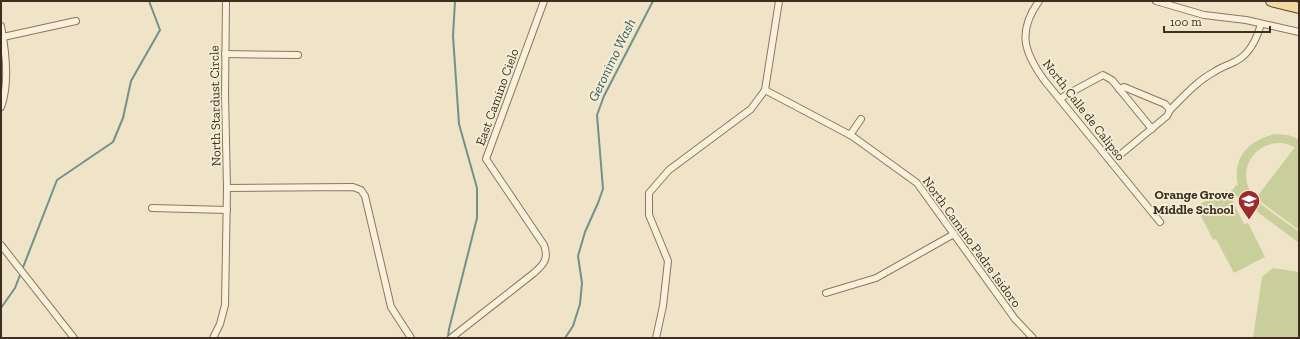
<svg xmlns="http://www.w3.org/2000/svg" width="1300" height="339" font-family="'Zilla Slab',serif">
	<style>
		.green { fill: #c9cf9b }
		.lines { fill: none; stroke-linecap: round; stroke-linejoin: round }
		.stream { stroke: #6f938a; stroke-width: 2 }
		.minor-casing { stroke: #8d765c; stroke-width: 8 }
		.primary-casing { stroke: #5b4430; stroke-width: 12 }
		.minor { stroke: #faf1dc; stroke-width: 6 }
		.primary { stroke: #f3d9a0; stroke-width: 10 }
		.labels { text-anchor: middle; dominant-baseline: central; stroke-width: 3.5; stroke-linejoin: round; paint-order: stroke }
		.street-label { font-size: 13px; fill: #3d2e20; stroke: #f7eed8 }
		.poi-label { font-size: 13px; font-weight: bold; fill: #3d2e20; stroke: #f7eed8; text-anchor: end }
		.water-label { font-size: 14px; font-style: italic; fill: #2f5d5a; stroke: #f7eed8 }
	</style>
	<rect width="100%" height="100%" fill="#f0e4c8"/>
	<!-- green -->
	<g class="green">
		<path d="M 1275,134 L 1288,135 L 1299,139 L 1299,150 C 1271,129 1234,159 1250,191 C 1256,204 1287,222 1299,232 L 1299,243 L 1231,192 L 1236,185 L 1238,186 C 1232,157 1249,140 1275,134 Z"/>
		<polygon points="1295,147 1299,150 1299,230 1256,198"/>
		<polygon points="1227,190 1244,224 1248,223 1265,257 1234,273 1216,239 1213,240 1196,206"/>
		<polygon points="1273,268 1299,272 1299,338 1253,338 1262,277"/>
	</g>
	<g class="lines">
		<!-- stream -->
		<g class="stream">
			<polyline points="1,308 15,288 57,180 113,142 123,118 131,81 160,30 149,1"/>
			<polyline points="448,337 449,329 477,218 477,188 459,124 453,36 455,1"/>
			<polyline points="565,338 573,326 580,304 582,283 578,256 585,232 598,203 603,189 597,115 604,96 653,1"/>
		</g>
		<!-- minor casing -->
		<g class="minor-casing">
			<g id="minor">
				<path d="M 1039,1 C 1017,32 1024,52 1044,80 L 1160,222"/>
				<polyline points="1156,1 1204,15 1246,20 1299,32"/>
				<path d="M 1,26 C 6,52 10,83 1,107"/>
				<polyline points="3,37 76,21"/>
				<polyline points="225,54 298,55"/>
				<polyline points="1119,89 1124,87 1165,104 1170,110"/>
				<polyline points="765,90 852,136 917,183 1015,319 1033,338"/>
				<polyline points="1060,99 1066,95 1103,75 1112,80 1152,129"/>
				<polyline points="850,135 861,119"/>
				<path d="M 1121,154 L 1167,116 L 1170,110 C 1183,97 1197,81 1214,72 C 1221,67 1229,65 1236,61 C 1250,54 1257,38 1261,24"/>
				<polyline points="227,188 353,187 361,190 365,196 391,307 411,338"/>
				<polyline points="152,208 227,210"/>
				<polyline points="1,245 74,338"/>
				<polyline points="826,293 876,278 954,234"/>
				<polyline points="213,338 220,324 225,305 227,188 225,94 226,1"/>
				<path d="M 451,338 L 534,273 C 544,264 549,259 544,245 L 486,159 L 544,1"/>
				<polyline points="656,338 663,306 668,261 649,215 649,193 669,170 751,109 765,90 779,1"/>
			</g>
		</g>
		<!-- primary casing -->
		<g class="primary-casing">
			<polyline id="primary" points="1271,1 1299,8"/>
		</g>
		<!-- minor -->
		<use href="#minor" class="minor"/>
		<!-- primary -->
		<use href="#primary" class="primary"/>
	</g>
	<!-- icons -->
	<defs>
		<g id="school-pin" transform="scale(1.15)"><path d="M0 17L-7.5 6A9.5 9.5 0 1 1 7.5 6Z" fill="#9e2a2b" stroke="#f7eed8"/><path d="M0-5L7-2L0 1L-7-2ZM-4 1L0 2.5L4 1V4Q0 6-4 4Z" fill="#fff"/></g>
	</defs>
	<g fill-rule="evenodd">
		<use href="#school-pin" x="1249" y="201"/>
	</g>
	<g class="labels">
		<!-- street labels -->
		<g class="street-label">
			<text transform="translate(497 97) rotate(-70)">East Camino Cielo</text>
			<text transform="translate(215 106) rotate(-91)">North Stardust Circle</text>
			<text transform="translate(1084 110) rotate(52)">North Calle de Calipso</text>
			<text transform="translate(972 242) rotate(54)">North Camino Padre Isidoro</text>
		</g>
		<!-- poi labels -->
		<g class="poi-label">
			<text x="1234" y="194">Orange Grove<tspan x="1234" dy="15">Middle School</tspan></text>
		</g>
		<!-- water labels -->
		<g class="water-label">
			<text transform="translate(612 60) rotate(-64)">Geronimo Wash</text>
		</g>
	</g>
	<!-- border -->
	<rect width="1300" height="339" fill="none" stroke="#3d2e20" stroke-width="4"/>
	<!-- scale -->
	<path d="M1164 26v6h106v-6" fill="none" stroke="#3d2e20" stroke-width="2"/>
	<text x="1170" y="26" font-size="12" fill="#3d2e20" stroke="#f7eed8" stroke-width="3" paint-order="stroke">100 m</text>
</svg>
